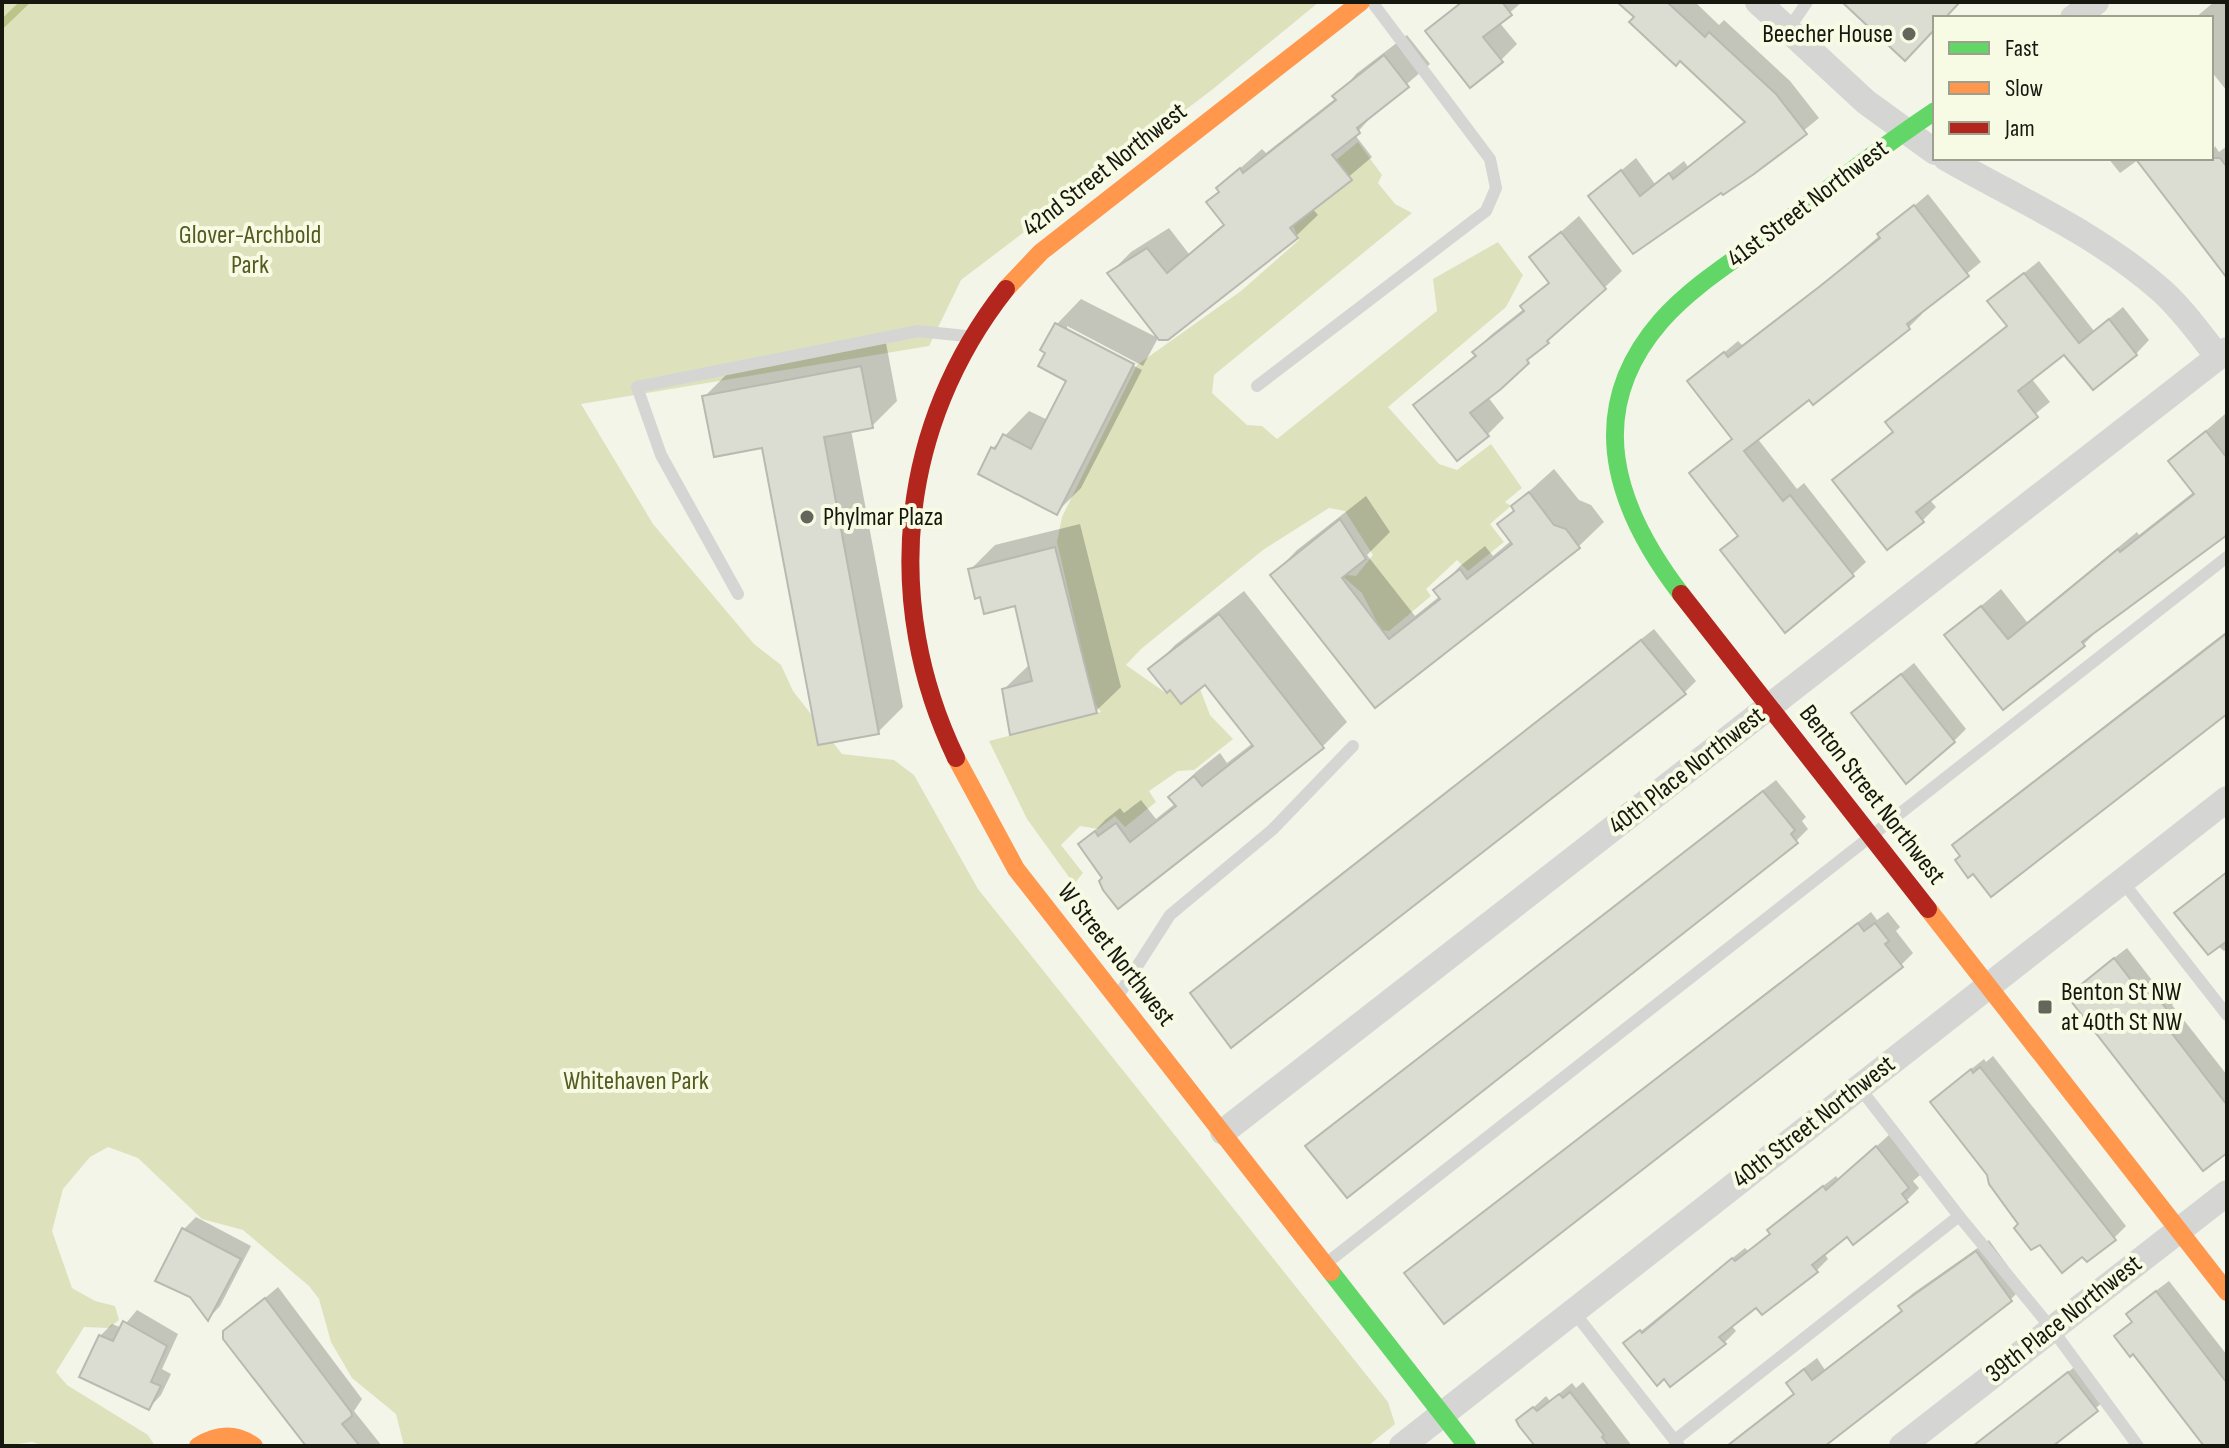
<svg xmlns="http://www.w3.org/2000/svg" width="2229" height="1448" font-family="'Sofia Sans Condensed',sans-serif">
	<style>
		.green { fill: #dde2bc }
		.shadow { fill: #0003 }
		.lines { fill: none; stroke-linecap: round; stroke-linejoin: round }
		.stream { stroke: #bcc489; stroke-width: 8 }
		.building { fill: #dbddd3; stroke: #b8b9b0; stroke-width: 2 }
		.lane { stroke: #d5d6d3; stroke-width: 12 }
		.street { stroke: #d5d6d3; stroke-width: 26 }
		.fast { stroke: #63d668; stroke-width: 18 }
		.slow { stroke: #ff974d; stroke-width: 18 }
		.jam { stroke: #b3261e; stroke-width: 18 }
		.poi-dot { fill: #64655b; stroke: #f7fbe3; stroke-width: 3 }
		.labels { text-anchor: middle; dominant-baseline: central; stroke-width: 8; stroke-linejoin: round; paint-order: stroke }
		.poi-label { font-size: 26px; fill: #16170f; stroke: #f7fbe3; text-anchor: start }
		.street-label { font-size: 26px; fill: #16170f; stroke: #f7fbe3 }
		.park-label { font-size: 26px; fill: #545b22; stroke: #f7fbe3 }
	</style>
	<rect width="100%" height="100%" fill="#f4f5e9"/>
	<!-- green -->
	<g class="green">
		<polygon points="2,2 1319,2 1213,89 961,280 929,346 581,404 653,524 754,644 781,665 793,691 842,754 894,760 914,775 978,889 1388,1402 1395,1424 1368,1446 404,1446 396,1414 352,1378 331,1342 319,1299 309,1286 243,1230 202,1219 138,1158 108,1147 90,1157 63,1189 52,1231 72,1288 95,1301 115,1306 119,1320 109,1328 84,1327 56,1372 67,1385 148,1435 155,1446 45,1446 32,1442 2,1446"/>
		<polygon points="1358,142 1382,175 1378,183 1395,204 1412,213 1214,375 1212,393 1247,425 1262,426 1277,439 1437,311 1433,279 1498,242 1523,275 1506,307 1388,407 1439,464 1457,470 1491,444 1522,488 1505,502 1511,506 1490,524 1504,542 1468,571 1457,560 1426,589 1431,596 1389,631 1381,630 1362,593 1340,574 1356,576 1373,555 1345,511 1329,508 1263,550 1141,649 1126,665 1166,693 1170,690 1181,704 1200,689 1210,715 1233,739 1194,770 1178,771 1149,791 1156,802 1125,827 1115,816 1098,829 1080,826 1061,845 1083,873 1074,884 1027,819 989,741 1101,712 1094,703 1057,542 1062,517 1137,365 1241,291 1299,240 1293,226 1351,180 1336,160"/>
	</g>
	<!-- shadow -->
	<g class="shadow">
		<polygon points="1461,2 1522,2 1499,22 1517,44 1501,60 1428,31"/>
		<polygon points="1620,2 1695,2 1719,25 1724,20 1790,81 1819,118 1753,172 1721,190 1634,251 1591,196 1636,158 1655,184 1684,161 1688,167 1747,121"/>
		<polygon points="2214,2 2227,2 2227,91 2211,71 2211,18 2195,18"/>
		<polygon points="1407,35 1430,64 1379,108 1355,135 1372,157 1312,208 1318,215 1296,236 1167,338 1110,273 1131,252 1169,228 1189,254 1225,223 1209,202 1220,190 1218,188 1262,149 1266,153 1336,98 1356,74"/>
		<polygon points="2215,146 2219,152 2227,146 2227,258 2138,160 2120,173 2108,158 2211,158"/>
		<polygon points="1928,194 1981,262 1920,312 1922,314 1909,327 1813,402 1809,397 1757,438 1797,489 1804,483 1866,562 1852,575 1723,550 1739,534 1692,473 1734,437 1690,381 1738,341 1742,345 1835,274"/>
		<polygon points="1579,216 1622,271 1488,397 1504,418 1487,435 1416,405 1476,354 1474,352 1491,335 1525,308 1523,306 1550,281 1531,258"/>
		<polygon points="2039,261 2094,331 2123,307 2149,340 2136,354 2065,352 2031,378 2050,402 1929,499 1936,507 1922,521 1835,480 1894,430 1902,409 2009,325 1990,301"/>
		<polygon points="1081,299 1158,338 1143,366 1067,326 1067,331 1142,370 1081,488 1057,512 993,448 1029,411 1048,420 1069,380 1043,349 1057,324"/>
		<polygon points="886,343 897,401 872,426 851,430 903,707 878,732 764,446 704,397 729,372"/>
		<polygon points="2225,414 2227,532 2102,626 2083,645 1947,635 2001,589 2027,622 2137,532 2139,535 2195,491 2171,461"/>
		<polygon points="1554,469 1579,500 1591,505 1604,522 1579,546 1375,706 1273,575 1297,550 1366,496 1390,532 1367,555 1415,616 1440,596 1436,591 1460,566 1485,546 1493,556 1512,540 1500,525 1515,509 1513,506"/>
		<polygon points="1080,524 1121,687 1096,711 1004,689 1029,665 1017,604 970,570 995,545"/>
		<polygon points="1244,591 1347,722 1322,747 1104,878 1081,845 1105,820 1120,808 1124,813 1141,800 1156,819 1176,803 1171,797 1196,772 1220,753 1227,763 1253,743 1205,682 1151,670 1175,645"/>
		<polygon points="1654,629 1696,681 1684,693 1192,993"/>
		<polygon points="2227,631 2227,711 1962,856 1954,845 1966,833"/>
		<polygon points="1914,663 1966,729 1954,741 1853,713"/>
		<polygon points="1776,780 1806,817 1802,821 1808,829 1796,841 1308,1146"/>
		<polygon points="2227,871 2227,949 2224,951 2177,913"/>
		<polygon points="1871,912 1877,920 1888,912 1900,927 1896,931 1913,953 1901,965 1406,1273"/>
		<polygon points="2127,948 2158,988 2166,982 2179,998 2172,1005 2227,1075 2227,1150 2081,984"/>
		<polygon points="1993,1056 2126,1226 2114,1238 2083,1254 2040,1242 2020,1224 1945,1090 1984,1059 1986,1062"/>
		<polygon points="1889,1135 1920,1175 1913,1181 1919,1188 1907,1200 1853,1242 1847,1235 1824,1253 1828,1259 1816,1271 1757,1305 1731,1325 1736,1331 1724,1343 1626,1343 1745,1248 1748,1251 1767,1236 1782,1218 1836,1176 1839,1180"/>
		<polygon points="196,1217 251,1246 220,1306 209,1318 184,1229"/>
		<polygon points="1989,1240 2023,1287 2011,1299 1822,1446 1726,1446 1795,1392 1788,1383 1800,1371 1817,1358 1825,1370 1903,1309 1900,1306 1912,1294"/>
		<polygon points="2169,1281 2227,1355 2227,1446 2206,1446 2117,1336 2133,1320 2141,1302"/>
		<polygon points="278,1287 362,1399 354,1411 382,1446 308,1446 225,1332"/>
		<polygon points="137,1310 178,1334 162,1369 171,1374 161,1395 149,1408 100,1336 112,1324 122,1328"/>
		<polygon points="2081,1362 2109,1397 2050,1446 1972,1446"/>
		<polygon points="1583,1382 1632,1446 1538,1446 1519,1421 1546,1396 1550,1401 1572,1383 1576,1388"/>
	</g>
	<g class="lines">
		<!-- stream -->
		<polyline class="stream" points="2,24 25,2"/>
	</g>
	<!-- building -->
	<g class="building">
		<polygon points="1462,2 1502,2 1512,15 1483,37 1503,62 1470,88 1425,31"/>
		<polygon points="1617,2 1667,2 1705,37 1709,32 1776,94 1807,134 1754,174 1723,195 1721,193 1633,254 1588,196 1621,170 1640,196 1669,173 1673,179 1745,122 1680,61 1676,66 1629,22 1634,17"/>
		<polygon points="1842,2 1960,2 1945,18 1935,18 1935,29 1905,61"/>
		<polygon points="1384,55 1409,87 1357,128 1360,133 1332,155 1352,180 1290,228 1298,238 1168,340 1159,340 1107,273 1147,248 1167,273 1224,225 1206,202 1219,192 1216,188 1240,168 1243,173 1336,100 1332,96"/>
		<polygon points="2135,158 2220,158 2227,167 2227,278"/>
		<polygon points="1914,205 1969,276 1907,324 1910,329 1813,405 1809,400 1744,451 1783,501 1790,495 1854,576 1785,633 1720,550 1738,536 1689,473 1732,439 1687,381 1724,352 1728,357 1819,287 1880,238 1877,234"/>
		<polygon points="1561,232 1606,289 1547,341 1549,343 1527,360 1529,363 1501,389 1470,413 1489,436 1457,461 1413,405 1476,356 1472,352 1524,311 1520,306 1549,283 1529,257"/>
		<polygon points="2024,273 2079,343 2109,319 2137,355 2093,390 2064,355 2018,391 2038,417 1916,512 1924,522 1887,550 1832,480 1893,432 1885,422 2007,326 1987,301"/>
		<polygon points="1055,323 1134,364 1057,515 978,474 991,447 995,449 1003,434 1031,449 1066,381 1038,366 1045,353 1040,350"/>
		<polygon points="861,366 873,428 824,437 879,734 818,745 762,448 714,457 702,396"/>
		<polygon points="2206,431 2227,458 2227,535 2082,642 2085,646 2003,710 1944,635 1981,606 2008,639 2118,549 2120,552 2194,494 2168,461"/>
		<polygon points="1529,492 1554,525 1566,529 1580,548 1375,708 1270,575 1340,519 1366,559 1342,578 1389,639 1440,599 1433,590 1460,569 1467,579 1512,544 1497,524 1514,511 1511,506"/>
		<polygon points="1055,547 1097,713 1010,735 1002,689 1032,681 1015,606 984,614 980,597 975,599 968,569"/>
		<polygon points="1219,614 1324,748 1118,909 1103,890 1099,881 1102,878 1078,844 1095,831 1098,836 1116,823 1130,842 1176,806 1168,797 1194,776 1202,786 1253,746 1205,685 1181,704 1170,690 1167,693 1148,669"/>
		<polygon points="2227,633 2227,714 1991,897 1973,874 1968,878 1955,860 1960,856 1952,845"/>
		<polygon points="1641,640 1686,694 1231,1048 1190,993"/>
		<polygon points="1901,674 1955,742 1906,784 1851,713"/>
		<polygon points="1763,791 1795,830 1791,834 1798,843 1347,1198 1305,1146"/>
		<polygon points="2227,872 2227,941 2208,955 2174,913"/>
		<polygon points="1858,923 1864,931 1875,923 1889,941 1885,944 1903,967 1444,1324 1404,1273"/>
		<polygon points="2114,958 2145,998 2153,992 2168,1011 2160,1018 2227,1105 2227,1153 2203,1171 2067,996"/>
		<polygon points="1980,1067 2116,1240 2087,1262 2082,1257 2062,1273 2040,1245 2031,1250 2014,1228 2018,1224 1989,1184 1987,1175 1930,1102 1971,1069 1973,1073"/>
		<polygon points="1876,1146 1909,1188 1902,1194 1908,1202 1853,1245 1847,1237 1812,1265 1818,1272 1762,1315 1756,1308 1719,1337 1726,1344 1670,1387 1664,1379 1657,1386 1623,1343 1640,1330 1642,1333 1732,1258 1735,1261 1752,1248 1770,1234 1767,1230 1823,1186 1826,1190"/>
		<polygon points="182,1228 241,1259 208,1321 190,1297 155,1281"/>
		<polygon points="1976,1251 2012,1301 1825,1446 1727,1446 1794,1394 1786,1383 1804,1369 1812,1380 1902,1311 1898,1306"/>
		<polygon points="2156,1291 2227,1383 2227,1446 2204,1446 2133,1354 2130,1357 2114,1336 2132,1322 2126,1314"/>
		<polygon points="265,1298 351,1412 352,1416 342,1424 360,1446 306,1446 223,1339 223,1331"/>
		<polygon points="123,1321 167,1346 151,1382 161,1386 149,1410 79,1377 99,1335 113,1341"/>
		<polygon points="2068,1372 2098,1411 2053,1446 1973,1446"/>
		<polygon points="1570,1392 1604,1435 1602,1437 1609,1446 1535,1446 1519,1426 1516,1420 1533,1407 1537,1411 1559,1394 1563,1398"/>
	</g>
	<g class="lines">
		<!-- lane -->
		<g class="lane">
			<polyline points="1788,30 1807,2"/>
			<polyline points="1257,386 1486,211 1496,188 1490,159 1372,2"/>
			<polyline points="738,594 661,455 637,387 918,331 966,336"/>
			<polyline points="2122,881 2227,1015"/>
			<polyline points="1118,996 1170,915 1272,830 1353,746"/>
			<polyline points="1959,1216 2052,1329 2138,1446"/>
			<polyline points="1328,1262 2227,557"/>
			<polyline points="1573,1311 1679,1446"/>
			<polyline points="1675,1440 1959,1216 1859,1087"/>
		</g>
		<!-- street -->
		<g class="street">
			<polyline points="1758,2 1866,102 1935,152"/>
			<polyline points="2073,18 2096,2"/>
			<path d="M 1946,158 C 2019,200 2098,234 2162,291 C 2183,310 2200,334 2218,357"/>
			<polyline points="1223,1132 2227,350"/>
			<polyline points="1402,1446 2227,799"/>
			<polyline points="1902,1446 2227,1193"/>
		</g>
		<!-- fast -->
		<g class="fast">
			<path d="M 1681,594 C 1615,508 1582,412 1661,321 C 1692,286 1733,261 1770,234 C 1824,192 1878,149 1935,111"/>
			<polyline points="1331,1272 1467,1446"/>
		</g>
		<!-- slow -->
		<g class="slow">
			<polyline points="1006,289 1041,252 1361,2"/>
			<polyline points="956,758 1016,869 1331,1272"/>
			<polyline points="1928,909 2227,1292"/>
			<path d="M 198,1446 C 217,1434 236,1433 254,1446"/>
		</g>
		<!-- jam -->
		<g class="jam">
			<polyline points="1681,594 1928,909"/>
			<path d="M 956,758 C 881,602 899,425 1006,289"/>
		</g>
	</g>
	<!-- markers -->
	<g class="poi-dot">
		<circle cx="1909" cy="34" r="8"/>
		<circle cx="807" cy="517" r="8"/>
		<rect x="2037" y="999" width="16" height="16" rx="4"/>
	</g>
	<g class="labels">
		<!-- poi labels -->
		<g class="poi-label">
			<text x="1893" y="34" text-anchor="end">Beecher House</text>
			<text x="823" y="517">Phylmar Plaza</text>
			<text x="2061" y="992">Benton St NW<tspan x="2061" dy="30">at 40th St NW</tspan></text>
		</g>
		<!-- street labels -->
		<g class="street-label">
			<text transform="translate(1105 170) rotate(-38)">42nd Street Northwest</text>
			<text transform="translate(1808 204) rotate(-37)">41st Street Northwest</text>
			<text transform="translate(1687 771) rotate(-38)">40th Place Northwest</text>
			<text transform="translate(1872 795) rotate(52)">Benton Street Northwest</text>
			<text transform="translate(1116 955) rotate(52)">W Street Northwest</text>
			<text transform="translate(1814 1122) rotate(-38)">40th Street Northwest</text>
			<text transform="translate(2064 1319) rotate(-38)">39th Place Northwest</text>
		</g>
		<!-- park labels -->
		<g class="park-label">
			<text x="250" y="235">Glover-Archbold<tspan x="250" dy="30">Park</tspan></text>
			<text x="636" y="1081">Whitehaven Park</text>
		</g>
	</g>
	<!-- border -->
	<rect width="2229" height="1448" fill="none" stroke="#16170f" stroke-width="8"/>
	<!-- legend -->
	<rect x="1933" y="16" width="280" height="144" fill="#f7fbe3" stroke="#9da08e" stroke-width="2"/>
	<rect x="1949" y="42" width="40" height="12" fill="#63d668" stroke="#9da08e" stroke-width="2"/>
	<text x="2005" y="56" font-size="24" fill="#16170f">Fast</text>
	<rect x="1949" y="82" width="40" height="12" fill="#ff974d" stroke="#9da08e" stroke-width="2"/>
	<text x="2005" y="96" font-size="24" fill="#16170f">Slow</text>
	<rect x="1949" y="122" width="40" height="12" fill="#b3261e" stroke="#9da08e" stroke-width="2"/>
	<text x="2005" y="136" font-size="24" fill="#16170f">Jam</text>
</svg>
